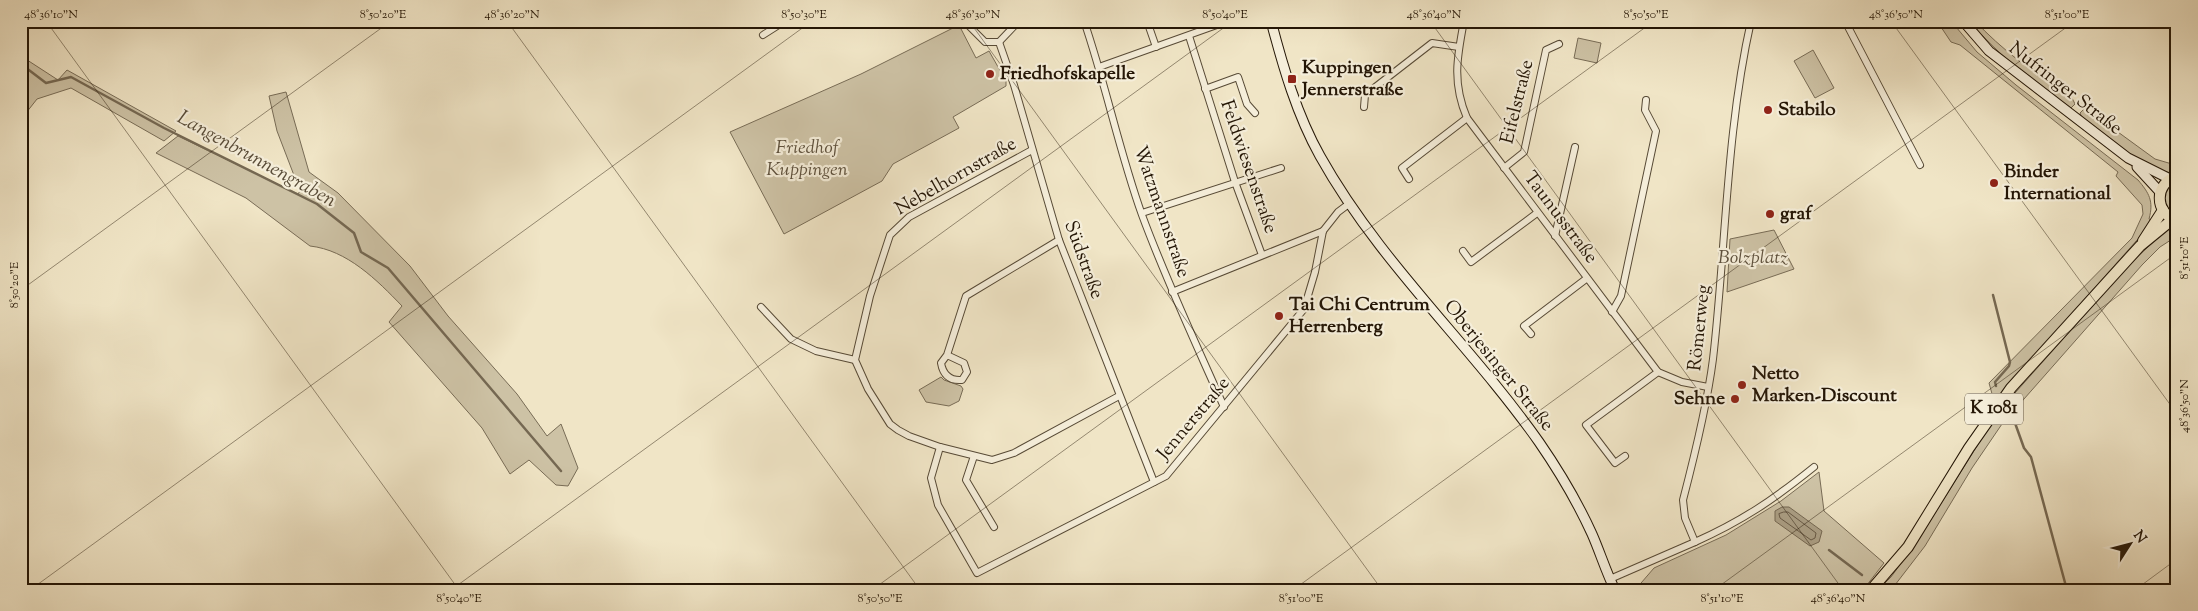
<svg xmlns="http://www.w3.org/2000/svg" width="2198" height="611" font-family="'Sorts Mill Goudy',serif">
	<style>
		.green { fill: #cdc2a5; stroke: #786c56 }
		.water { fill: #ab9f85; stroke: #756852 }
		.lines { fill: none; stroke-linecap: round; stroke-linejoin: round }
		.shore { stroke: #685a46; stroke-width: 1 }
		.stream { stroke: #756852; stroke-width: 2.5 }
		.street-casing { stroke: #574a36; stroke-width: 8 }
		.secondary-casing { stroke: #241606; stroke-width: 11 }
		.primary-casing { stroke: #241606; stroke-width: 12 }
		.street { stroke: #f5eeda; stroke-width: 6 }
		.secondary { stroke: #f5eeda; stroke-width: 9 }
		.primary { stroke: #f0e5c6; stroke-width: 10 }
		.ticks { fill: none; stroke: #241606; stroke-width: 1; stroke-opacity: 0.45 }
		.poi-dot { fill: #8f2418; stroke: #f5eeda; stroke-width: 2 }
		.labels { text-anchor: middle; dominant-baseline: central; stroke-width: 4.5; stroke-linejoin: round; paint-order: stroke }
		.shield { fill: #f5eeda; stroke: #635746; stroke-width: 1 }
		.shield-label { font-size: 18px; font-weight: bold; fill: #241606 }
		.poi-label { font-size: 19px; font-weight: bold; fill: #241606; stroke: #f5eeda; text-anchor: start }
		.street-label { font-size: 19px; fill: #241606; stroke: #f5eeda }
		.park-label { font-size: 19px; font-style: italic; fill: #5f523e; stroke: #f5eeda }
		.water-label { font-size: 20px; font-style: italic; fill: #5a4d39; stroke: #f5eeda }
		.neatline { fill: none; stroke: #241606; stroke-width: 2 }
		.ticks-label { font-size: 12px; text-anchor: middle; fill: #241606 }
	</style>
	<rect width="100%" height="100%" fill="#f0e5c6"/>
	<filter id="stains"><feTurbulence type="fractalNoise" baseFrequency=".004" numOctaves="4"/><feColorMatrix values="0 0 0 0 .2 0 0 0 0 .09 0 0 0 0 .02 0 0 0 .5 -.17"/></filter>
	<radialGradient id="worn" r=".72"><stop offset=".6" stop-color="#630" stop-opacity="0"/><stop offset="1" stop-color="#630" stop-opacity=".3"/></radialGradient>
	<!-- green -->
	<g class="green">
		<path d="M 1937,21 L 1951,21 L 1977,52 L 2016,85 L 2138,180 C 2149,193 2154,201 2149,219 L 2152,221 L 2146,230 L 1994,401 L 1989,383 L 2132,238 L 2143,214 L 2142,205 L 2116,176 L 2118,172 L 1960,45 L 1951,42 Z"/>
		<path d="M 1970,21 L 1975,21 C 2001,49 2033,72 2064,94 L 2066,92 L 2072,98 L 2075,104 L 2071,108 L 2063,104 C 2030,78 1996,54 1970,21 Z"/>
		<polygon points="959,25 976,58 989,51 1006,81 1006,86 953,117 959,128 893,164 882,181 784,234 730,132 861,74"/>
		<polygon points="1578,38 1601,43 1597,63 1574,58"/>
		<polygon points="1813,50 1834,88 1815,98 1794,61"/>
		<polygon points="21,56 58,80 67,70 176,131 164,141 71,88 37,99 26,113 21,109"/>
		<path d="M 286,92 L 309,172 L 338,193 L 410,266 L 448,316 L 517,394 L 547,436 L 561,424 L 578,468 L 568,486 L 556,485 L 529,460 L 510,474 L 482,428 L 389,322 L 402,306 C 377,280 347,250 310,246 L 246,198 L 156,153 L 178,136 L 298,194 L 300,191 L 277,131 L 269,96 Z"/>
		<path d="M 2085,108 L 2155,159 L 2172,164 L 2177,163 L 2177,173 C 2149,175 2104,135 2082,118 L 2080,113 Z"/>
		<polygon points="2177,179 2177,216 2171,213 2164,202 2166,188"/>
		<polygon points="2177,226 2177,236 2160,247 2142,265 2002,424 1972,468 1925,546 1895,585 1891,590 1878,590 1891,577 1918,540 1999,411 2128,266 2168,228"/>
		<polygon points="1774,230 1794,269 1727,292 1730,239"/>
		<polygon points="941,377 944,380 961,386 963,389 959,401 949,406 926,402 919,390"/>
		<polygon points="1819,472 1824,511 1884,563 1863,590 1635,590 1654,568 1726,535 1781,501"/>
	</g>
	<!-- water -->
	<polygon class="water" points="1782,507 1789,507 1822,531 1819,542 1810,546 1775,521 1775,511"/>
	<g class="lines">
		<!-- shore -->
		<polygon class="shore" points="1784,512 1788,512 1816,533 1815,538 1811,540 1780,518 1779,514"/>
		<!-- stream -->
		<g class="stream">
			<polyline points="21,64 46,83 71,77 164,128 317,204 354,233 361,252 388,268 561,471"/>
			<polyline points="1993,295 2010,362 2009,366 1995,382 1996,386"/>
			<polyline points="2015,423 2024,448 2031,457 2067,590"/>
			<polyline points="1829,550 1862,575"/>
		</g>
		<!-- street casing -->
		<g class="street-casing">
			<g id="street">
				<polyline points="964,21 985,42 999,42 1019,21"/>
				<path d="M 1084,21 C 1106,85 1119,151 1142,215 C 1166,280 1196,344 1224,407"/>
				<polyline points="1147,21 1156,47"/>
				<path d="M 1464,21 C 1457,57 1452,83 1467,118 L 1658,372 L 1682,382 L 1708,387"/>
				<polyline points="1845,21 1920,165"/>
				<polyline points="763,35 785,21"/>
				<polyline points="1189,36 1235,182 1262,255"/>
				<polyline points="999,42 1014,85 1059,240 1154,482"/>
				<polyline points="1099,67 1228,21"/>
				<polyline points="1205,89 1238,77 1247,104 1255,113"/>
				<polyline points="1364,107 1365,95 1432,43 1459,47"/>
				<polyline points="1032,150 909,217 890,235 870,296 855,360 868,389 890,424 898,430 909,436 940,447 992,460 1014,453 1119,396"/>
				<polyline points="1504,168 1524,152 1546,50 1559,44"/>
				<polyline points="1409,179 1402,168 1467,118"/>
				<polyline points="1142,213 1281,168"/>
				<polyline points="1555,236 1575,147"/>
				<polyline points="1463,251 1471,262 1537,213"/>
				<polyline points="1172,292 1323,231"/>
				<polyline points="761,307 791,339 816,351 855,360"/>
				<polyline points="1612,312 1621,296 1656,131 1645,110 1646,100"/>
				<polyline points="1531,334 1524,326 1586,279"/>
				<path d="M 947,355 L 964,363 L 967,372 L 962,380 C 950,381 943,375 941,363 L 947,355 L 966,296 L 1059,240"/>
				<polyline points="940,447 931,478 938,505 977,573 1166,476 1304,309 1315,272 1323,231 1338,212 1350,203"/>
				<polyline points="974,456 966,480 994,527"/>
				<polyline points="1625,456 1615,463 1586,425 1658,372"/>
				<path d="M 1695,542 C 1742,521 1773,500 1814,467"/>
				<path d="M 1610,579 L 1695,542 L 1685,518 L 1683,500 C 1695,454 1707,406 1713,359 C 1726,247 1726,132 1751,21"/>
			</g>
		</g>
		<!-- secondary casing -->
		<g class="secondary-casing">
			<g id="secondary">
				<path d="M 1271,21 C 1283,67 1297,115 1320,156 C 1379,262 1470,344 1539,442 C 1559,471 1577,501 1592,534 C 1600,552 1606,572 1615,590"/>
				<polyline points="1963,21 1989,51 2128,158 2170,179"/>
				<polyline points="2137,167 2160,192"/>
			</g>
		</g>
		<!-- primary casing -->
		<g class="primary-casing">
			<g id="primary">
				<path d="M 2177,176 C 2154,183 2154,213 2177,221"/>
				<polyline points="2143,241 2163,210"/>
				<polyline points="1871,590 1908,547 1969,448 2011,388 2140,246 2173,219"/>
			</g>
		</g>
		<!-- street -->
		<use href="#street" class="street"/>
		<!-- secondary -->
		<use href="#secondary" class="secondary"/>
		<!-- primary -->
		<use href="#primary" class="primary"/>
	</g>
	<!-- ticks -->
	<path class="ticks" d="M 46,21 L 459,590M 507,21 L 920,590M 969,21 L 1382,590M 1430,21 L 1843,590M 1891,21 L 2177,414M 21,290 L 391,21M 30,590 L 812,21M 451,590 L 1233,21M 872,590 L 1654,21M 1293,590 L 2075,21M 1714,590 L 2177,253M 2135,590 L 2177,559"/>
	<!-- markers -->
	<g class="poi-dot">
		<circle cx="990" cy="74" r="5"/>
		<rect x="1287" y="74" width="10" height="10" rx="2.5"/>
		<circle cx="1768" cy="110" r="5"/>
		<circle cx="1994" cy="183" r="5"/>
		<circle cx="1770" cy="214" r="5"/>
		<circle cx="1279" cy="316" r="5"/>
		<circle cx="1742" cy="385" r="5"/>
		<circle cx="1735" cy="399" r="5"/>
	</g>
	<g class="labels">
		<!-- shield labels -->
		<rect class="shield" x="1965" y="393.5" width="58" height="31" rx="4"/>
		<g class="shield-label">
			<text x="1994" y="409">K 1081</text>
		</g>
		<!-- poi labels -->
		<g class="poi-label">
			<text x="1302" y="68">Kuppingen<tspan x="1302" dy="22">Jennerstraße</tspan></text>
			<text x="1000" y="74">Friedhofskapelle</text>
			<text x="1778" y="110">Stabilo</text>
			<text x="2004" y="172">Binder<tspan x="2004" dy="22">International</tspan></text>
			<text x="1780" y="214">graf</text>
			<text x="1289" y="305">Tai Chi Centrum<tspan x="1289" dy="22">Herrenberg</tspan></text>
			<text x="1752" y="374">Netto<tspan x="1752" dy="22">Marken-Discount</tspan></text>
			<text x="1725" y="399" text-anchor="end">Sehne</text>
		</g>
		<!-- street labels -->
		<g class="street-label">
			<text transform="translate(2065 89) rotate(38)">Nufringer Straße</text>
			<text transform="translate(1518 102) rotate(-76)">Eifelstraße</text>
			<text transform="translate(1248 167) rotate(71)">Feldwiesenstraße</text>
			<text transform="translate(956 177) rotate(-30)">Nebelhornstraße</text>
			<text transform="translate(1161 212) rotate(71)">Watzmannstraße</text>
			<text transform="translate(1560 218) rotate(53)">Taunusstraße</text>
			<text transform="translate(1083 260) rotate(70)">Südstraße</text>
			<text transform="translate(1700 328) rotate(-84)">Römerweg</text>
			<text transform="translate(1498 366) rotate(51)">Oberjesinger Straße</text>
			<text transform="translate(1194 419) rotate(-50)">Jennerstraße</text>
		</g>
		<!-- park labels -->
		<g class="park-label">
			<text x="807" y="148">Friedhof<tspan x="807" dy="22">Kuppingen</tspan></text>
			<text x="1753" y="258">Bolzplatz</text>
		</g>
		<!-- water labels -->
		<g class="water-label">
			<text transform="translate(256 160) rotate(29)">Langenbrunnengraben</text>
		</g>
	</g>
	<!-- margin -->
	<rect width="2198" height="611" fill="none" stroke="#f0e5c6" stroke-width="55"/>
	<!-- north arrow -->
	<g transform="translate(2130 544) rotate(54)" stroke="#f5eeda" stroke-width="4" paint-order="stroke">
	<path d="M0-4L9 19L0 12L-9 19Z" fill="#241606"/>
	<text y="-8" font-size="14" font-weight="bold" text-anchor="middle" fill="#241606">N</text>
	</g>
	<rect x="28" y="28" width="2142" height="556" class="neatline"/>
	<g class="ticks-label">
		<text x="51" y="18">48°36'10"N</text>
		<text x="383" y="18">8°50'20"E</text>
		<text x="512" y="18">48°36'20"N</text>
		<text x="804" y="18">8°50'30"E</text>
		<text x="973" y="18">48°36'30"N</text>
		<text x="1225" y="18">8°50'40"E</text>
		<text x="1434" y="18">48°36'40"N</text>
		<text x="1646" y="18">8°50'50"E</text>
		<text x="1896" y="18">48°36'50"N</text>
		<text x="2067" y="18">8°51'00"E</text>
		<text transform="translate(2184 258) rotate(-90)" y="4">8°51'10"E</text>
		<text transform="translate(14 285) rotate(-90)" y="4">8°50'20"E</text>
		<text transform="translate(2184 406) rotate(-90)" y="4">48°36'50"N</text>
		<text x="459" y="602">8°50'40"E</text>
		<text x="880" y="602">8°50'50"E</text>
		<text x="1301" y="602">8°51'00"E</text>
		<text x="1722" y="602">8°51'10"E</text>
		<text x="1838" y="602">48°36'40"N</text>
	</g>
	<rect width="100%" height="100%" filter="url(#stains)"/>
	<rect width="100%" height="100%" fill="url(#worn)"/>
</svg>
